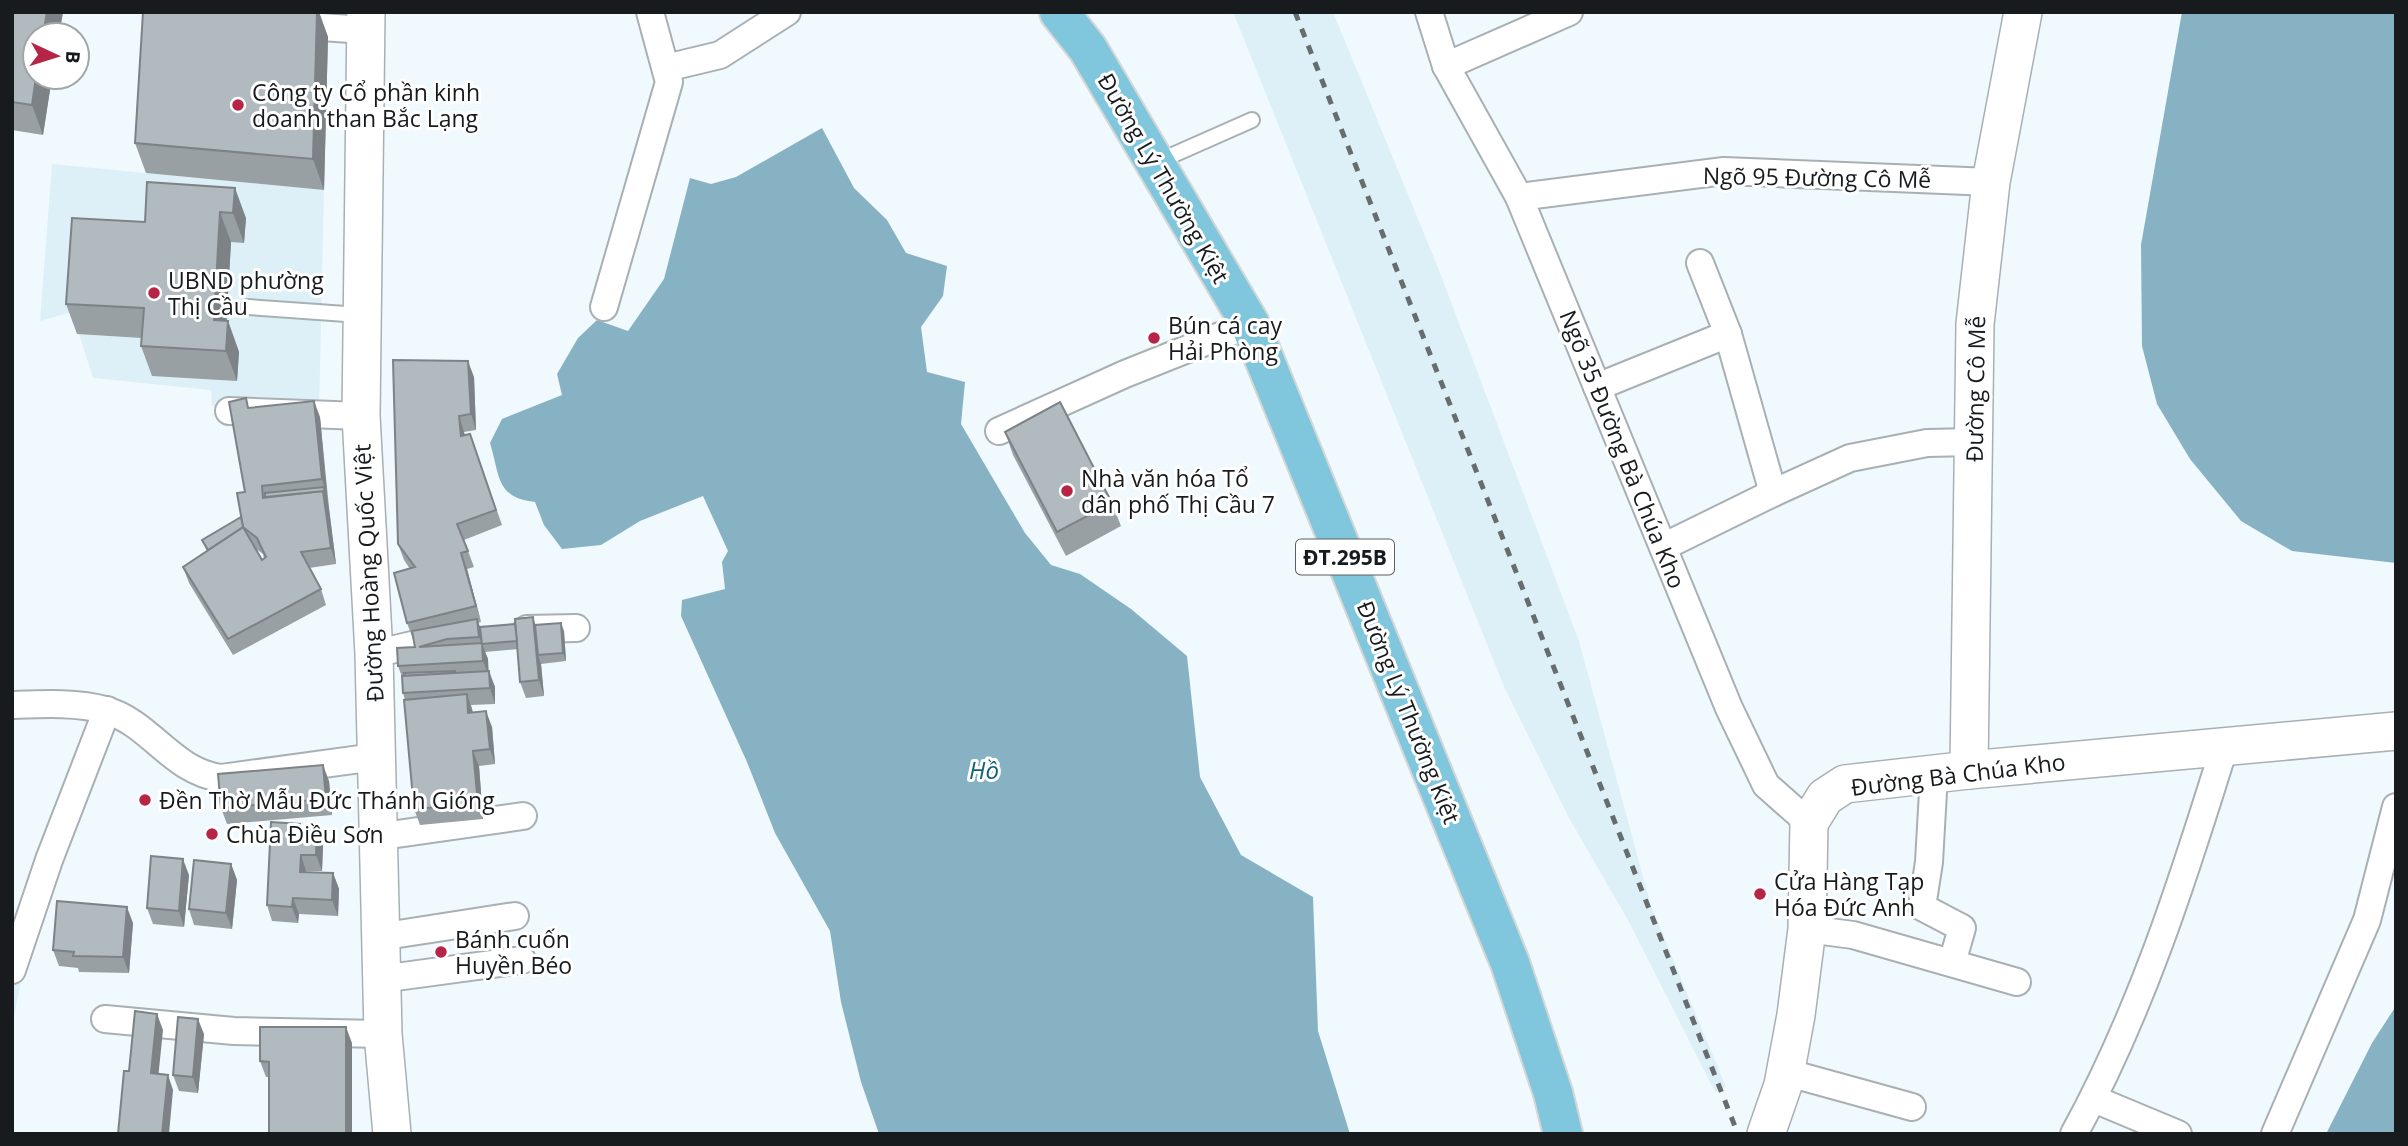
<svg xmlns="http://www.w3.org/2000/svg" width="2408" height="1146" font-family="'Open Sans',sans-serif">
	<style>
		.built { fill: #def0f7 }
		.water { fill: #87b2c3 }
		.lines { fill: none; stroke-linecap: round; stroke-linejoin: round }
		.lane-casing { stroke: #a8b0b4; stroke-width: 18 }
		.street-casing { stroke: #a8b0b4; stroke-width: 30 }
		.secondary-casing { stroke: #a8b0b4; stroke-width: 40 }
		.primary-casing { stroke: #d5d6d6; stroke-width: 42 }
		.lane { stroke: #fff; stroke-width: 14 }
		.street { stroke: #fff; stroke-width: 26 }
		.secondary { stroke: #fff; stroke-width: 37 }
		.primary { stroke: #80c7dd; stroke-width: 38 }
		.rail { stroke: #676c6e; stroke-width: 5; stroke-dasharray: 9 9; stroke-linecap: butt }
		.wall { fill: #98a0a3; fill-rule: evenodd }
		.shaded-wall { fill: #7c8285 }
		.building { fill: #b1babe; stroke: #7c8285; stroke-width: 2; fill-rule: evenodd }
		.poi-dot { fill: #b62545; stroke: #fff; stroke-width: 2.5 }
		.labels { text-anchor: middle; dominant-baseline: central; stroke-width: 6; stroke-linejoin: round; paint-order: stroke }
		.shield { fill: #fff; stroke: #5d5f61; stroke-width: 2 }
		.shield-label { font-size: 21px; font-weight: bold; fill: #181b1d }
		.poi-label { font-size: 23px; fill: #181b1d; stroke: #fff; text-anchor: start }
		.street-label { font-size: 23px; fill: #181b1d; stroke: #fff }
		.water-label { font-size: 24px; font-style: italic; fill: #10617a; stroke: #fff }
	</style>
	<rect width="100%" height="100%" fill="#f0f9fd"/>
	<!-- built -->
	<g class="built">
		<polygon points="1233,12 1333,12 1439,270 1579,641 1651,906 1726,1087 1715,1092 1629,922 1569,818 1505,689"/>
		<polygon points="52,164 324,190 319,412 212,406 211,390 93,378 72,312 40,321"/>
		<polygon points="22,974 12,1028 12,975"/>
	</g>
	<!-- water -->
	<g class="water">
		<polygon points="2182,12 2396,12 2396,563 2292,551 2241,521 2190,459 2157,404 2142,346 2141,245"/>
		<path d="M 822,128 L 854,188 L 887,220 L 906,253 L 947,266 L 943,296 L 921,327 L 927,372 L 965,382 L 961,424 L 1025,533 L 1051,565 L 1080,574 L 1131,609 L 1187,656 L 1200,777 L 1241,855 L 1313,897 L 1318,1031 L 1350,1134 L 879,1134 L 861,1082 L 841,1002 L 830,931 L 775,833 L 747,762 L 681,616 L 682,600 L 725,589 L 722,562 L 728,551 L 703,496 L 640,521 L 601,545 L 562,549 L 544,525 L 535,502 C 496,498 500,476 490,443 L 502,419 L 562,395 L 557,374 L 578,338 L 597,320 L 628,331 L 664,279 L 690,178 L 711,184 L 736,177 Z"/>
		<polygon points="2396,1006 2396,1134 2326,1134 2372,1043"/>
	</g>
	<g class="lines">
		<!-- lane casing -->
		<g class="lane-casing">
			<g id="lane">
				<polyline points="1157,162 1252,120"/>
				<polyline points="248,307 360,315"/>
			</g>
		</g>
		<!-- street casing -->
		<g class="street-casing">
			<g id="street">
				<polyline points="1429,12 1446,66 1519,197 1729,708 1766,785 1809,823"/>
				<polyline points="291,25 366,30"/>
				<polyline points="1446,66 1569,12"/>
				<polyline points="666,68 720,55 787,12"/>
				<polyline points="1519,197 1724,171 1991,182"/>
				<polyline points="1700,263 1728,334 1773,493 1850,458 1927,443 1973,442"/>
				<polyline points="604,307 669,82 650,12"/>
				<polyline points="1597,387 1728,334"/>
				<polyline points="229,411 361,416"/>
				<polyline points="999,431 1125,374 1250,324"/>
				<polyline points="1663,547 1773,493"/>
				<polyline points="527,629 576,628"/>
				<polyline points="374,654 450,636"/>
				<path d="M 12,705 C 41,704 77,702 105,710 C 151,723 171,771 221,778 L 375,757"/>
				<polyline points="1934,774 1929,862 1922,907 1962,928 1952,963"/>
				<polyline points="376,837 523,816"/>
				<polyline points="1807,929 1853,935 2017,982"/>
				<polyline points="379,937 515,916"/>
				<polyline points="12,970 49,860 107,710"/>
				<polyline points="381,979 522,960"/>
				<polyline points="105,1019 234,1031 383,1034"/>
				<polyline points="1785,1072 1912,1107"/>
				<polyline points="2094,1099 2178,1134"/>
				<path d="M 2074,1134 C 2141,1012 2183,880 2224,748"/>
				<polyline points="2275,1134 2367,920 2396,807"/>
			</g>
		</g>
		<!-- secondary casing -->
		<g class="secondary-casing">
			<g id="secondary">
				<polyline points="366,12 361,416 374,654 383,1034 392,1134"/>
				<polyline points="1969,770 1975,324 1991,182 2023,12"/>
				<polyline points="1766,1134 1783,1085 1796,1015 1807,929 1809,823 1825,797 1845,784 1969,770 2396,731"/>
			</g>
		</g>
		<!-- primary casing -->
		<g class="primary-casing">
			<polyline id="primary" points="1059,12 1088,49 1250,324 1510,963 1553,1093 1563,1134"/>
		</g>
		<!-- lane -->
		<use href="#lane" class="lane"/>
		<!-- street -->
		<use href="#street" class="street"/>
		<!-- secondary -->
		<use href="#secondary" class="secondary"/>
		<!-- primary -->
		<use href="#primary" class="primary"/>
		<!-- rail -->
		<polyline class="rail" points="1295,12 1738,1134"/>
	</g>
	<!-- wall -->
	<g class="wall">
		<polygon points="12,12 63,12 59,35 35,77 52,77 43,135 12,130"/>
		<polygon points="143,12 319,12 328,37 324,190 146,173 135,143"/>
		<polygon points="147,182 246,218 244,243 231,242 226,321 228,321 239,352 237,381 152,376 141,346 142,338 77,334 66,304 145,222"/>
		<polygon points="474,377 476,430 464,432 465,435 470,434 502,525 464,540 474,567 467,569 481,622 478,623 480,627 535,625 564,631 566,661 541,664 544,696 526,698 520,682 518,649 485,652 488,659 488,671 495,687 495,704 471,705 473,712 492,727 495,764 479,766 483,819 420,825 414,809 405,700 403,693 402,677 398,666 415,647 414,639 413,639 407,623 410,569 404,560 398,544"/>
		<path d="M 250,408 L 320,417 L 329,507 L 336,564 L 309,568 L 321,589 L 326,605 L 233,655 L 189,583 L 183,567 L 207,551 L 202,540 L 241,517 L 245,492 ZM 255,548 L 263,554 L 264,558 L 262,560 Z"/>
		<polygon points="1005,432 1112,503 1121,526 1066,556 1013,455"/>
		<polygon points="329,781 332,815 227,824 221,808"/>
		<polygon points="302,828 323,845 322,871 306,871 306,872 333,873 339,889 338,916 299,914 298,923 272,921 267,905"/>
		<polygon points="231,864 237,880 232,929 194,925 189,909"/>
		<polygon points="189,875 184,927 153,924 147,908"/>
		<polygon points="133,923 129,973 79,972 78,968 59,966 53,950"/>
		<polygon points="204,1034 198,1093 179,1091 173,1075"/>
		<polygon points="352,1043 269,1077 266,1077 260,1061"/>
	</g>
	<!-- shaded-wall -->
	<g class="shaded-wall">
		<polygon points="47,12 63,12 59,35 43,35"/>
		<polygon points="317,12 319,12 328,37 324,190 313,159"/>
		<polygon points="36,77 52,77 43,135 32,105"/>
		<polygon points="235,188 246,218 244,243 233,213"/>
		<polygon points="220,212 231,242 225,351 214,320"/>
		<polygon points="228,321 239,352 237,381 226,351"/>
		<polygon points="468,361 474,377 476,430 471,414"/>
		<polygon points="314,401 320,417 327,495 322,479"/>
		<polygon points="459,416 464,432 467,452 461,436"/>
		<polygon points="324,487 327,495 336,564 331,548 323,491"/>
		<polygon points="461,553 467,569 481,622 476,606"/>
		<polygon points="533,617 538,633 538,655 541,664 544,696 539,680"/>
		<polygon points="477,619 483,635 482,644 488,659 489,677 483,661 482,644 479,637"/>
		<polygon points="561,623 564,631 566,661 563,653"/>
		<polygon points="489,671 495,687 495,704 490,688"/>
		<polygon points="467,694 472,710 474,729 468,713"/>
		<polygon points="486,711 492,727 495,764 490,749"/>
		<polygon points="473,751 479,766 483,819 478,804"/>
		<polygon points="323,765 329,781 332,815 326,799"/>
		<polygon points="317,829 323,845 322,871 316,855"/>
		<polygon points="301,855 306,871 306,887 300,872"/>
		<polygon points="183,859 189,875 184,927 179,911"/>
		<polygon points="231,864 237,880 232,929 226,913"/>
		<polygon points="333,873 339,889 338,916 332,900"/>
		<polygon points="293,898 299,914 298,923 292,907"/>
		<polygon points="127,907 133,923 129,973 123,957"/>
		<polygon points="157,1014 163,1030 157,1089 151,1073"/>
		<polygon points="198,1019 204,1034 198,1093 193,1077"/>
		<polygon points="346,1027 352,1043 352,1134 346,1134"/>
		<polygon points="168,1075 173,1090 169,1134 162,1134"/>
	</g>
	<!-- building -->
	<g class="building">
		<polygon points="12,12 47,12 43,35 35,35 35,77 36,77 32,105 12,102"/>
		<polygon points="143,12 317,12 313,159 135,143"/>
		<polygon points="147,182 235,188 233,213 220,212 214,320 228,321 226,351 141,346 144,308 66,304 72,218 145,222"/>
		<polygon points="393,360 468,361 471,414 459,416 461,436 470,434 496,510 457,524 468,551 461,553 476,606 407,623 394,573 415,567 398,544"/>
		<path d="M 246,398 L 248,408 L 314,401 L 322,479 L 262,486 L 263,498 L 323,491 L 331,548 L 301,552 L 321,589 L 228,639 L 183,567 L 243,527 L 237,493 L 245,492 L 229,402 ZM 243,527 L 257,538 L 266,557 L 262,560 Z"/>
		<polygon points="1060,402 1112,503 1057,532 1005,432"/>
		<polygon points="324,487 326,499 323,491 265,497 265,493"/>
		<polygon points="241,517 243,527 208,550 202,540"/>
		<polygon points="533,617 539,680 520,682 515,619"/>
		<polygon points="477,619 479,637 447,639 419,647 482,643 483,661 398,666 397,648 415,647 412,631"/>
		<polygon points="561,623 563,653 538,655 535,625"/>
		<polygon points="515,624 517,641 482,644 480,627"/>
		<polygon points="455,671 455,673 405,676 404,673"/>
		<polygon points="489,671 490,688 403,693 402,676"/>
		<polygon points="467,694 468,713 486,711 490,749 473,751 478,804 414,809 404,700"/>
		<polygon points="323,765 326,799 221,808 218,774"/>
		<polygon points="271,822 300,824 300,828 317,829 316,855 301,855 300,872 333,873 332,900 293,898 292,907 267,905"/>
		<polygon points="151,856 183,859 179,911 147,908"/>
		<polygon points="194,860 231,864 226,913 189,909"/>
		<polygon points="57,901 127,907 123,957 73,956 74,952 53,950"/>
		<polygon points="135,1011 157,1014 151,1073 168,1075 162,1134 118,1134 124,1071 129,1071"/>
		<polygon points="178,1017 198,1019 193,1077 173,1075"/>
		<polygon points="260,1027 346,1027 346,1134 269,1134 269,1062 260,1061"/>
	</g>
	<!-- markers -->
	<g class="poi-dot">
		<circle cx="238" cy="105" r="7"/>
		<circle cx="154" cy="293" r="7"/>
		<circle cx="1154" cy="338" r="7"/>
		<circle cx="1067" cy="491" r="7"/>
		<circle cx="145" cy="800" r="7"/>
		<circle cx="212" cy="834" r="7"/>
		<circle cx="1760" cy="894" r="7"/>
		<circle cx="441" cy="952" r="7"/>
	</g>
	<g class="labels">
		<!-- shield labels -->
		<rect class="shield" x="1296" y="539.5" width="98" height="35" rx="5"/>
		<g class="shield-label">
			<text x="1345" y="557">ĐT.295B</text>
		</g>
		<!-- poi labels -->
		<g class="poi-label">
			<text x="252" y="92">Công ty Cổ phần kinh<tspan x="252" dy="26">doanh than Bắc Lạng</tspan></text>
			<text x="168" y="280">UBND phường<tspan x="168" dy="26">Thị Cầu</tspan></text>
			<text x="1168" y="325">Bún cá cay<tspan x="1168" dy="26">Hải Phòng</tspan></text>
			<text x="1081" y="478">Nhà văn hóa Tổ<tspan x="1081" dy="26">dân phố Thị Cầu 7</tspan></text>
			<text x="159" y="800">Đền Thờ Mẫu Đức Thánh Gióng</text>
			<text x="226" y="834">Chùa Điều Sơn</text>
			<text x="1774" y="881">Cửa Hàng Tạp<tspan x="1774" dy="26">Hóa Đức Anh</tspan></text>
			<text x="455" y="939">Bánh cuốn<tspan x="455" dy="26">Huyền Béo</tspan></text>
		</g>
		<!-- street labels -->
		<g class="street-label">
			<text transform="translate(1817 177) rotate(1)">Ngõ 95 Đường Cô Mễ</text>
			<text transform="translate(1164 178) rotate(60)">Đường Lý Thường Kiệt</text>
			<text transform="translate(1975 389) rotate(-89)">Đường Cô Mễ</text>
			<text transform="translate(1623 449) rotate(68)">Ngõ 35 Đường Bà Chúa Kho</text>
			<text transform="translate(368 573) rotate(-93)">Đường Hoàng Quốc Việt</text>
			<text transform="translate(1409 712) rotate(68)">Đường Lý Thường Kiệt</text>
			<text transform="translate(1958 774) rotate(-7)">Đường Bà Chúa Kho</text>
		</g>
		<!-- water labels -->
		<g class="water-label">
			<text x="984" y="769">Hồ</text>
		</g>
	</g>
	<!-- border -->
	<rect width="2408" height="1146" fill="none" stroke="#181b1d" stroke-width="28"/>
	<!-- north arrow -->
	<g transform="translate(56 56) rotate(94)"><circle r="33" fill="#ffffff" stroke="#a3a4a5" stroke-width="2"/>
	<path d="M0-5L12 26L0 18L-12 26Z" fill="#b62545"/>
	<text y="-10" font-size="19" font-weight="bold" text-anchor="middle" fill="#181b1d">B</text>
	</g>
</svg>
